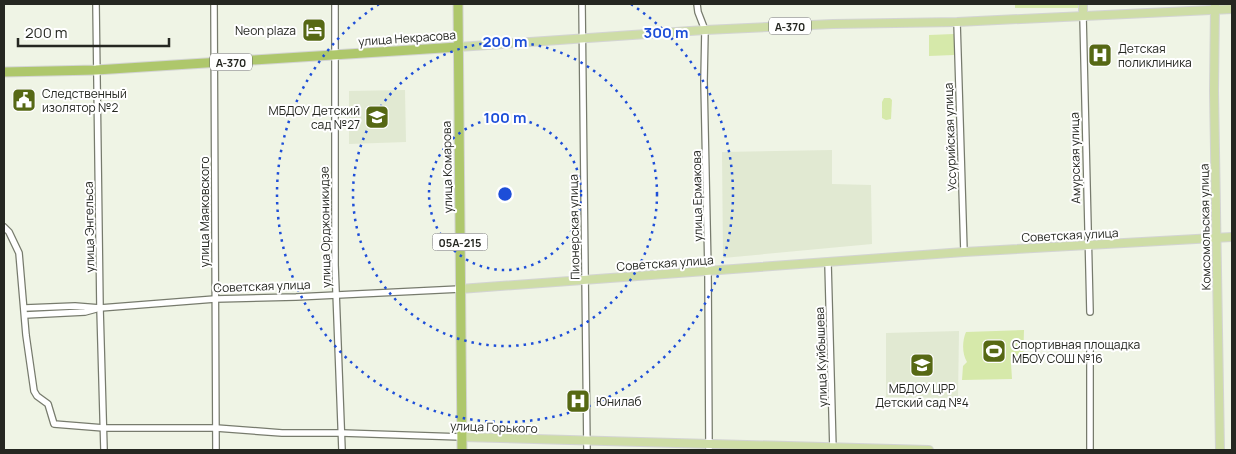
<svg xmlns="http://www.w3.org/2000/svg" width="1236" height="454" font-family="Manrope,sans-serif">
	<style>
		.built { fill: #e1e9d2 }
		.green { fill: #d6e9aa }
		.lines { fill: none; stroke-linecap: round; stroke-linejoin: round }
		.minor-casing { stroke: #777b6d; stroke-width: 8 }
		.major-casing { stroke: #d3d4d3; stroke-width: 10 }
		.highway-casing { stroke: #d3d4d3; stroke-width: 11 }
		.minor { stroke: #fff; stroke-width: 5.5 }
		.major { stroke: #cedda6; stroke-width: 8 }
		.highway { stroke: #aec76b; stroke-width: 9 }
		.ring { fill: none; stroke: #1d4ed8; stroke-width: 2.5; stroke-dasharray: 2.5 5 }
		.labels { text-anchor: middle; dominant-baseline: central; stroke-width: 4; stroke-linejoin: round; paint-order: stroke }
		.shield { fill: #fff; stroke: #666864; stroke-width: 1 }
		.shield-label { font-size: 11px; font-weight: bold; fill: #252721 }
		.poi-label { font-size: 12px; fill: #252721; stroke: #fff; text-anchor: start }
		.street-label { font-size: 12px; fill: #252721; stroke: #fff }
		.centre { fill: #1d4ed8; stroke: #fff; stroke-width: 2.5 }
		.ring-label { font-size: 15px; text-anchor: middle; font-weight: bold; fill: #1d4ed8; stroke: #fff; stroke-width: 4; stroke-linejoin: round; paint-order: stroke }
	</style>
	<rect width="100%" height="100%" fill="#eff4e5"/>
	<!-- built -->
	<g class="built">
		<polygon points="405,90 406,142 349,144 349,91"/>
		<polygon points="832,150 832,184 871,185 872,244 723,258 722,152"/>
		<polygon points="959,331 958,398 886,397 886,333"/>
	</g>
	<!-- green -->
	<g class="green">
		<rect x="1015" y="4" width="65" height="4"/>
		<polygon points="954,34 954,55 929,56 929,35"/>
		<polygon points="884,98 890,98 892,100 891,119 886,120 882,118 882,102"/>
		<path d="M 1024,330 L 1023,362 L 1011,363 L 1012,379 L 962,380 L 963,366 L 967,362 C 962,354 962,341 966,332 Z"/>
	</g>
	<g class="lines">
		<!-- minor casing -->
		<g class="minor-casing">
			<g id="minor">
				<polyline points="96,4 100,308 104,450"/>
				<polyline points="214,4 216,450"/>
				<polyline points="335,4 335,265 342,450"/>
				<polyline points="582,4 587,450"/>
				<polyline points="697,4 698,12 705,30 704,81 708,271 709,450"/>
				<polyline points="1083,16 1090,312"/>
				<polyline points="957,22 964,252"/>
				<polyline points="4,227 9,232 19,253 26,335 34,391 37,396 48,404 54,424 104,428 216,428 282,433 342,433 462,437"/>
				<polyline points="828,263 833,450"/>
				<polyline points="25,308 75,306 100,308 215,299 296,297 460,289"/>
				<polyline points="25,315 85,312 96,309"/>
				<polyline points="1090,351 1090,450"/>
			</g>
		</g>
		<!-- major casing -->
		<g class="major-casing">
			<g id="major">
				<polyline points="1215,4 1214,91 1220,450"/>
				<polyline points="1083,16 1083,4"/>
				<polyline points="458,47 705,30 833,24 957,22 1232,9"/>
				<polyline points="460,289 964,252 1232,237"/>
				<polyline points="462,437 929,450"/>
			</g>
		</g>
		<!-- highway casing -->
		<g class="highway-casing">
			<g id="highway">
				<polyline points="458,4 462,450"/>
				<polyline points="4,72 96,70 458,47"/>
			</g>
		</g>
		<!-- minor -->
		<use href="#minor" class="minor"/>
		<!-- major -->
		<use href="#major" class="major"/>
		<!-- highway -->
		<use href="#highway" class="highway"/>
	</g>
	<!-- distance rings -->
	<g class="ring">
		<circle cx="505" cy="194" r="76"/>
		<circle cx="505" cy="194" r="152"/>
		<path d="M631 4A228 228 0 1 1 379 4"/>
	</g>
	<!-- icons -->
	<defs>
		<g id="hotel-square" transform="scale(1.25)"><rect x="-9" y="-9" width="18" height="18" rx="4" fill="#566814" stroke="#fff"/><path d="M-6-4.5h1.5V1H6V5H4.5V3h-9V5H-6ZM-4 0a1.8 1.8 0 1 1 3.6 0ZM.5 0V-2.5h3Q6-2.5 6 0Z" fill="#fff"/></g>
		<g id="hospital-square" transform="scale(1.25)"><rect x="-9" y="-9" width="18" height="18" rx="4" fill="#566814" stroke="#fff"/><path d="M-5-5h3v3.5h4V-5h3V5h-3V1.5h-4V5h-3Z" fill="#fff"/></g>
		<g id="civic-square" transform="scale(1.25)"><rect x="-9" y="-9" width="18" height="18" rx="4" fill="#566814" stroke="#fff"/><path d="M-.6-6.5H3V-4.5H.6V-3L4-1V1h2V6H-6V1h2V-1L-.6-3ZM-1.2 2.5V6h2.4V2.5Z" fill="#fff"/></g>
		<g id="school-square" transform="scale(1.25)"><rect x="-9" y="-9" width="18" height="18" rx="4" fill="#566814" stroke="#fff"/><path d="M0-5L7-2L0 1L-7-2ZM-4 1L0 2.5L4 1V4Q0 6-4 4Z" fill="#fff"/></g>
		<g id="stadium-square" transform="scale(1.25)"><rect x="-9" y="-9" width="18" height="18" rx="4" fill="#566814" stroke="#fff"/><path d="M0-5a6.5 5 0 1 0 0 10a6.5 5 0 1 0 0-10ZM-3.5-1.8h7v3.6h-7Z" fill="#fff"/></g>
	</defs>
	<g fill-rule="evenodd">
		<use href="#hotel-square" x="314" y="30"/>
		<use href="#hospital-square" x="1100" y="55"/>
		<use href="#civic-square" x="24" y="100"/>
		<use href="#school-square" x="377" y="117"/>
		<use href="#stadium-square" x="994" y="351"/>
		<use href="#school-square" x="922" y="365"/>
		<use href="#hospital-square" x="578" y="401"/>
	</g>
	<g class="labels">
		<!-- shield labels -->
		<g class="shield">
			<rect x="769" y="17.5" width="42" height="17" rx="4"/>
			<rect x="210" y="53.5" width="42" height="17" rx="4"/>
			<rect x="432.5" y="233.5" width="55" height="17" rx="4"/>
		</g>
		<g class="shield-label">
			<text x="790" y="26">А-370</text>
			<text x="231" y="62">А-370</text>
			<text x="460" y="242">05А-215</text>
		</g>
		<!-- poi labels -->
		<g class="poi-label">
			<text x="296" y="30" text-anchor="end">Neon plaza</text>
			<text x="1118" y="48">Детская<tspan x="1118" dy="14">поликлиника</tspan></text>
			<text x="42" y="93">Следственный<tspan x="42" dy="14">изолятор №2</tspan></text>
			<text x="360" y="110" text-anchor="end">МБДОУ Детский<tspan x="360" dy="14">сад №27</tspan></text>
			<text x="1012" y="344">Спортивная площадка<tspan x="1012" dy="14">МБОУ СОШ №16</tspan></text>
			<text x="922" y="388" text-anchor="middle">МБДОУ ЦРР<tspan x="922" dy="14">Детский сад №4</tspan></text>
			<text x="596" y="401">Юнилаб</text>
		</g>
		<!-- street labels -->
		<g class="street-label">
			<text transform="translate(407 38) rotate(-4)">улица Некрасова</text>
			<text transform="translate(950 137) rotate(-92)">Уссурийская улица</text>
			<text transform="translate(1075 158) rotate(-91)">Амурская улица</text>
			<text transform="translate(447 167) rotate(-91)">улица Комарова</text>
			<text transform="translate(697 196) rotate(-91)">улица Ермакова</text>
			<text transform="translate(204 212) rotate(-90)">улица Маяковского</text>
			<text transform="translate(89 227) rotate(-91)">улица Энгельса</text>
			<text transform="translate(325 227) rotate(-91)">улица Орджоникидзе</text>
			<text transform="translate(574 227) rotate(-91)">Пионерская улица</text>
			<text transform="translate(1205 227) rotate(-91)">Комсомольская улица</text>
			<text transform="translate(1070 235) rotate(-3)">Советская улица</text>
			<text transform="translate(665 263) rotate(-4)">Советская улица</text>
			<text transform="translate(262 286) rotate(-2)">Советская улица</text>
			<text transform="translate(821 357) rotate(-92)">улица Куйбышева</text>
			<text transform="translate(494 427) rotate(2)">улица Горького</text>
		</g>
	</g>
	<circle cx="505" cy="194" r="8" class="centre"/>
	<g class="ring-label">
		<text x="666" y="38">300 m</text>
		<text x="505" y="47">200 m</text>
		<text x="505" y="123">100 m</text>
	</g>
	<!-- border -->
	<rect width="1236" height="454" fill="none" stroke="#252721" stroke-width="10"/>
	<!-- scale -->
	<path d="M18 38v8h151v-8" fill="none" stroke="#252721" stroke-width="2.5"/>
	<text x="25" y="38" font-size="15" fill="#252721" stroke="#ffffff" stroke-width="4" paint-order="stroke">200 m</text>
</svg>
